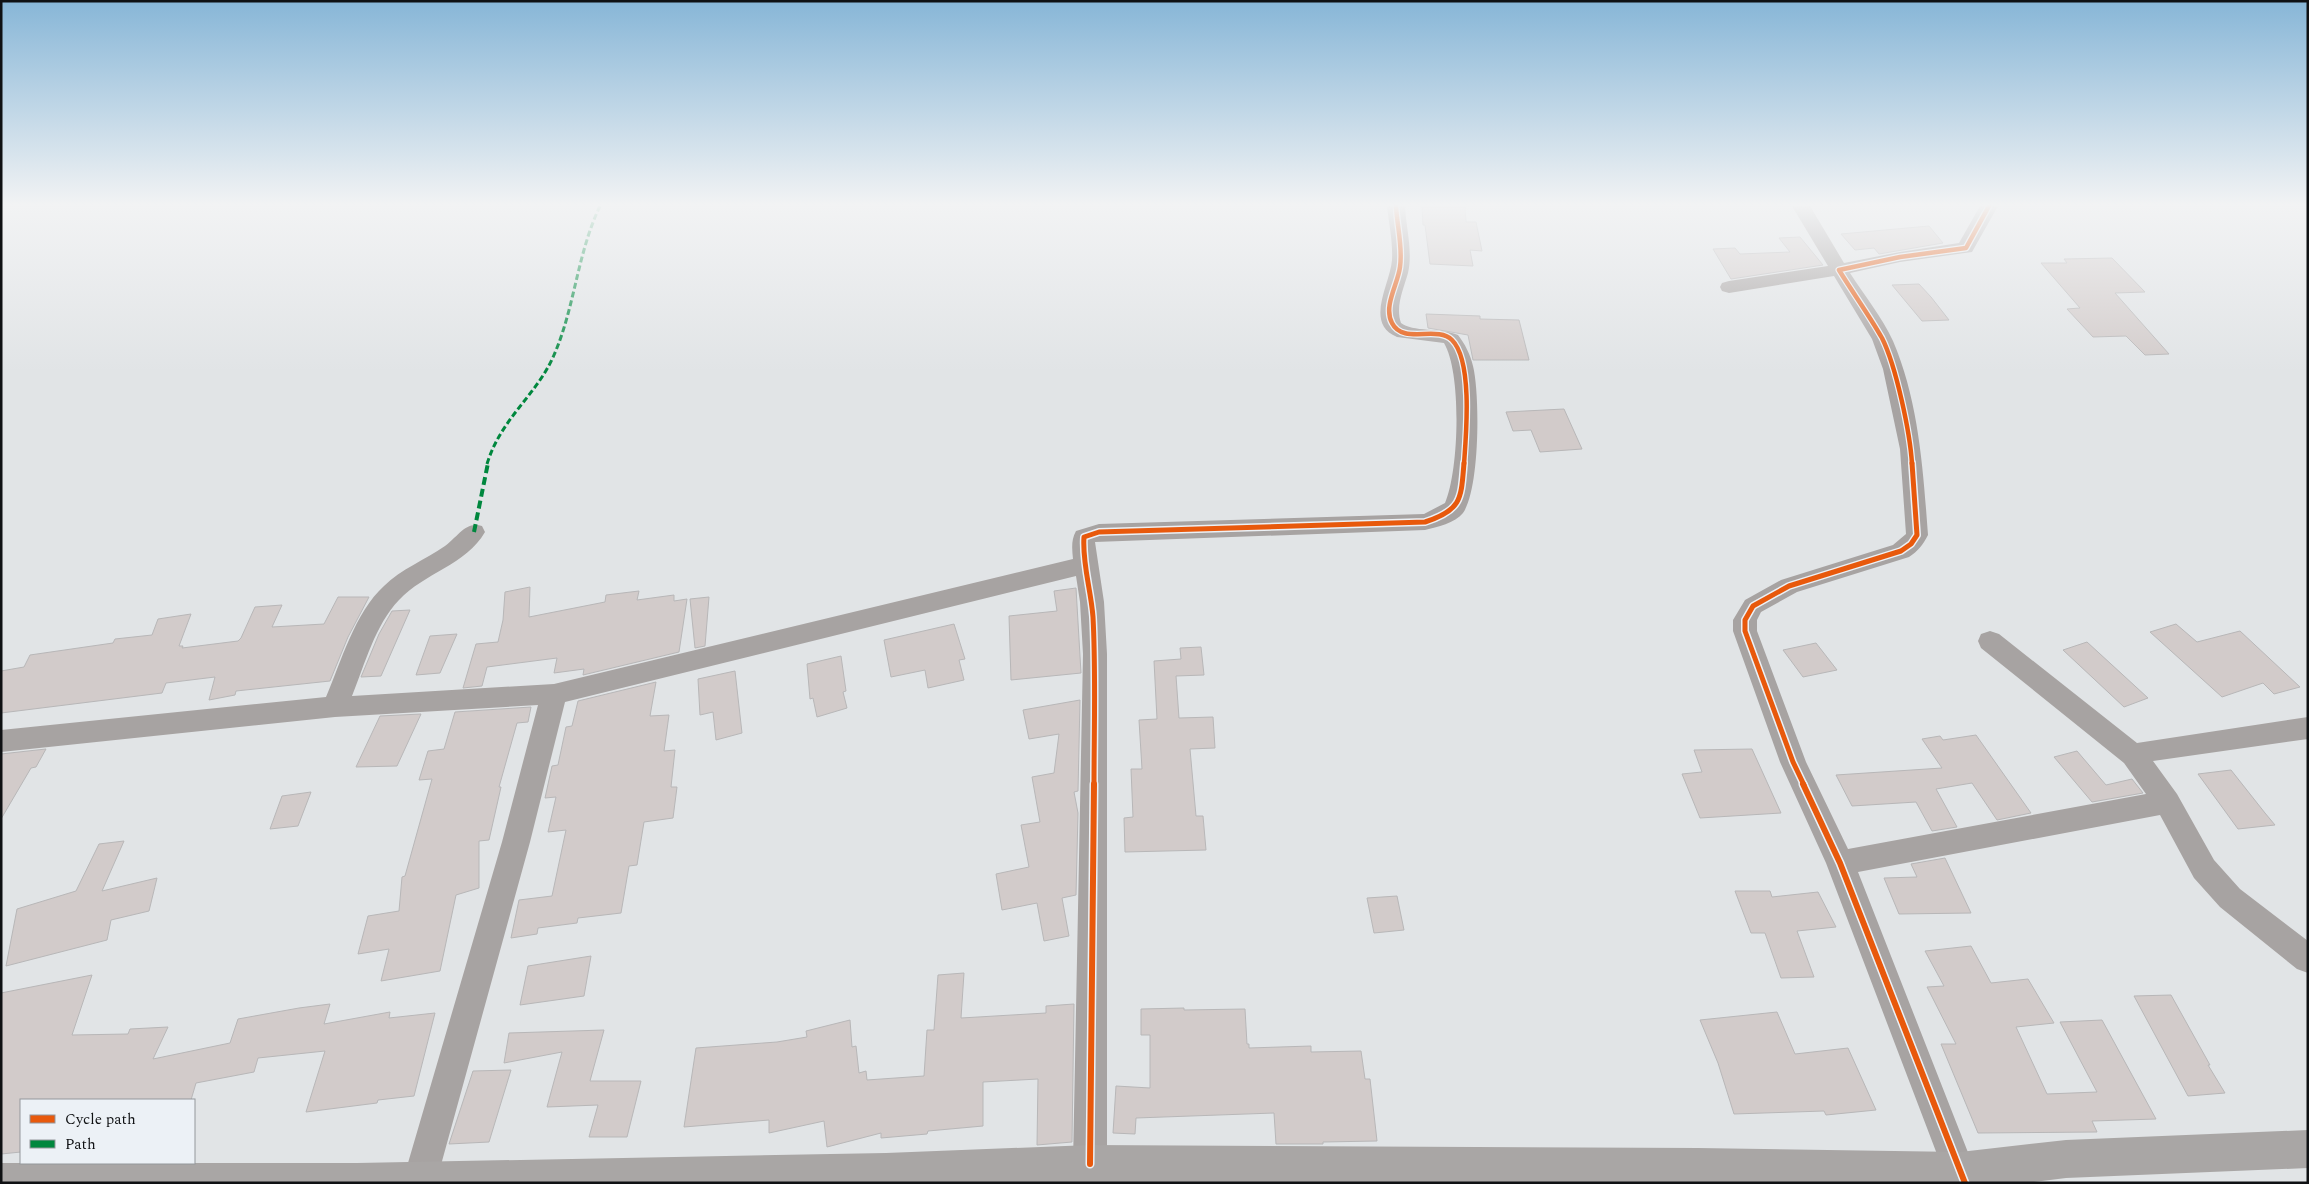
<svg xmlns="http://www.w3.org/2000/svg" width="2309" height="1184" font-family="Spectral,serif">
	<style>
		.building { fill: #d2cbca; stroke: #b8b7b8 }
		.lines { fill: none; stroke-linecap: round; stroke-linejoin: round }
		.minor { fill: #a7a3a2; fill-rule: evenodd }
		.major { fill: #a9a6a5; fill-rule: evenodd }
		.quiet-far1 { stroke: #00873e; stroke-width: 3; stroke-dasharray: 6 3; stroke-linecap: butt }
		.quiet { stroke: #00873e; stroke-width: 4; stroke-dasharray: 8 4; stroke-linecap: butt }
		.cycleway-far2-casing { stroke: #ecf1f6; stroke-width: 7 }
		.cycleway-far1-casing { stroke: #ecf1f6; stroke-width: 8 }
		.cycleway-casing { stroke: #ecf1f6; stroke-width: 9 }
		.cycleway-far2 { stroke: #e8590c; stroke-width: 4.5 }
		.cycleway-far1 { stroke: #e8590c; stroke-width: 5 }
		.cycleway { stroke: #e8590c; stroke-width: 6 }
	</style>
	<rect width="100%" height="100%" fill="#e1e4e6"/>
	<!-- building -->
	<g class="building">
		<polygon points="1422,206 1465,206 1466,222 1476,222 1482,251 1470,250 1473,266 1430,264 1425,225 1423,225"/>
		<polygon points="1929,226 1943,243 1879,254 1874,248 1855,250 1841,234"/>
		<polygon points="1800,237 1823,265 1731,279 1713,249 1735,248 1740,254 1790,252 1779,238"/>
		<polygon points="2112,258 2145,292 2115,293 2169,354 2145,355 2126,336 2093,337 2067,309 2080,308 2041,263 2067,263 2064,259"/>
		<polygon points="1919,284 1931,297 1949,320 1922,321 1892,285"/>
		<polygon points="1426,314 1480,316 1480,319 1519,320 1529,360 1473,360 1468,335 1428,328"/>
		<polygon points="1564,409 1582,449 1540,452 1531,430 1513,431 1506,412"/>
		<polygon points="530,587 529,617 605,602 606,595 639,591 637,600 674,595 674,601 687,599 679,652 583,675 584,669 554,673 557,658 487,667 482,686 463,688 476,644 498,642 503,620 505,592"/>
		<polygon points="1076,588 1081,673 1011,680 1009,616 1057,611 1054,591"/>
		<polygon points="338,597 369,597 348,637 330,681 236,691 235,695 209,700 215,677 166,683 162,693 1,713 1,671 24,667 30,655 113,643 115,639 152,635 158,619 191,614 179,646 183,646 182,648 238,641 241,638 255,607 282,605 272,627 324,624"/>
		<polygon points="709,597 705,646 695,648 690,599"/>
		<polygon points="410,610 381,676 361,677 379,634 392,611"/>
		<polygon points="954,624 965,659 959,660 964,680 928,688 925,670 891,677 884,640"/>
		<polygon points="2176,624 2197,642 2240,631 2300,687 2274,694 2263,683 2222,697 2150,632"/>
		<polygon points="457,634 440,673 416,675 430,636"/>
		<polygon points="2087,642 2123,675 2148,698 2124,707 2063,650"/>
		<polygon points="1816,643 1837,670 1803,677 1783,650"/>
		<polygon points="1201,647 1204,675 1176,676 1179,718 1213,717 1215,748 1190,749 1196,816 1203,816 1206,850 1125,852 1124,818 1133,817 1131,769 1142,769 1139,720 1157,719 1154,661 1181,659 1180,648"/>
		<polygon points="841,656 846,691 843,692 847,708 817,717 813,698 810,699 807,664"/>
		<polygon points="735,671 742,733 716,740 713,712 700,715 698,679"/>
		<polygon points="656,682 650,716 669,715 664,751 675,750 671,787 677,787 673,818 644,822 637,865 629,866 621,913 578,918 577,923 538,928 537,934 511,938 519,900 552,896 566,830 548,832 556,797 545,798 552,766 558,765 566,727 572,726 578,701"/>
		<polygon points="1080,700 1078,791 1074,792 1078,813 1076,895 1062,898 1069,936 1044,941 1037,903 1002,910 996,874 1029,867 1021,825 1040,822 1032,777 1054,773 1059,734 1029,739 1023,710"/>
		<polygon points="531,707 528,722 517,723 499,787 501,787 489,840 479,841 479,888 456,895 440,971 381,981 389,949 358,954 368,916 399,911 402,877 405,876 432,779 419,780 428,751 444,749 455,712"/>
		<polygon points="421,714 397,766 356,767 380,716"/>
		<polygon points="1976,735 2031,813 1997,820 1972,783 1936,789 1957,827 1932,831 1916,802 1852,806 1836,775 1942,768 1922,739 1940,736 1943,740"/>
		<polygon points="46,749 36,767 31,768 1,819 1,754"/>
		<polygon points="1752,749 1781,813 1700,818 1682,774 1702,772 1694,750"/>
		<polygon points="2077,751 2106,785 2132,779 2143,793 2092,802 2054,757"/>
		<polygon points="2231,770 2265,813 2275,825 2238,829 2198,774"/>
		<polygon points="311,792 298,826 270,829 282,796"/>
		<polygon points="124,841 102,891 157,878 149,911 111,920 107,940 6,966 17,909 76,891 99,844"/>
		<polygon points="1945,858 1971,913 1899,914 1884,878 1917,877 1911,864"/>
		<polygon points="1735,891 1770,891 1772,897 1818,892 1836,927 1797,931 1814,977 1781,978 1765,933 1751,933"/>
		<polygon points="1397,896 1404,930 1374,933 1367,898"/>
		<polygon points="1971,946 1991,983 2028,979 2054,1023 2016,1027 2047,1094 2097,1092 2060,1022 2102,1020 2156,1119 2092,1121 2097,1132 1978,1133 1941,1044 1956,1044 1927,987 1944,986 1925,951"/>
		<polygon points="591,956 584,996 520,1005 528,966"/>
		<polygon points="964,973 961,1018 1046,1013 1046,1006 1074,1004 1072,1142 1037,1145 1038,1079 983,1082 983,1126 928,1131 927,1134 881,1138 881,1133 827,1147 824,1121 769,1133 769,1120 684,1127 696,1048 777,1042 807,1037 806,1031 850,1020 852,1047 856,1046 859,1073 866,1071 867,1080 924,1076 927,1030 934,1030 938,975"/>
		<polygon points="92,975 72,1035 128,1034 130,1029 168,1027 153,1059 230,1043 238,1019 299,1008 330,1004 324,1024 390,1012 389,1018 435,1013 414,1096 378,1100 377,1103 306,1112 325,1051 258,1058 254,1072 196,1083 191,1100 21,1100 21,1152 1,1154 1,993"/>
		<polygon points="2171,995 2210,1065 2208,1065 2225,1093 2188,1096 2134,996"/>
		<polygon points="1184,1008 1184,1010 1245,1009 1247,1044 1249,1044 1249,1048 1311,1046 1311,1052 1361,1051 1365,1079 1370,1079 1377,1141 1323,1142 1323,1144 1276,1144 1274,1113 1136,1118 1135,1134 1113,1133 1116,1086 1150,1088 1150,1035 1141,1035 1141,1009"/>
		<polygon points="1777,1012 1795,1054 1848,1048 1876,1110 1826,1115 1824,1111 1734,1114 1718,1063 1700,1020"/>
		<polygon points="604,1030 590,1081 641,1081 627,1137 589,1137 598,1105 547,1107 562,1052 504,1063 509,1033"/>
		<polygon points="511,1070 489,1142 449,1144 473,1071"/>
	</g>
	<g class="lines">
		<!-- minor -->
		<g class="minor">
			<path d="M 1387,206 L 1405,206 C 1406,228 1413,251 1408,273 C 1404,288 1395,306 1401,323 C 1412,332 1441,328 1458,335 C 1465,344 1470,354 1473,366 C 1480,394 1480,489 1463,513 C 1455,523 1437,527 1425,530 L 1095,542 L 1104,602 L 1107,654 L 1107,1164 L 1102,1176 L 1090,1181 L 1078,1176 L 1073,1164 L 1083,654 L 1080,602 L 1076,576 L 565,702 L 530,842 L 436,1183 L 404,1183 L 403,1180 L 502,842 L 538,705 L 335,717 L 1,752 L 1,730 L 326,697 C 341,662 355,612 384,586 C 401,569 425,560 445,546 C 458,537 465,521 482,526 L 485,532 C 466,565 424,573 399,600 C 375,625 365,664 352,696 L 554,684 L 1073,559 C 1072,549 1071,540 1076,531 L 1099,524 L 1424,514 L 1445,503 C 1459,471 1462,373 1444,343 L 1397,337 C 1364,323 1390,285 1392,260 C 1393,242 1389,224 1387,206 Z"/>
			<path d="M 1792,206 L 1810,206 L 1844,263 L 1900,252 L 1959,243 L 1980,206 L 1998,206 L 1972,252 L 1900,262 L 1850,273 C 1864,295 1882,317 1893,341 C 1919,402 1923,469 1928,535 C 1923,545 1918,551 1909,557 L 1797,592 L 1761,612 L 1757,620 L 1757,631 L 1806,762 L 1848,849 L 2146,794 L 2124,763 L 1981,648 L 1978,641 L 1981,634 L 1990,631 L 1999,634 L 2137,743 L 2308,717 L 2308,739 L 2153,761 L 2177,794 L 2214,860 L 2240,889 L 2308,941 L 2308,973 L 2297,969 L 2220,907 L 2194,878 L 2160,815 L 1858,872 L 1980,1183 L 1948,1183 L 1826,863 L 1780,762 L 1733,631 L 1733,620 L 1745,600 L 1781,580 L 1893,545 L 1906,534 L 1900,449 L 1883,369 L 1872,339 L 1834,276 L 1729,293 L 1722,291 L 1720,287 L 1722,283 L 1729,281 L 1828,266 Z"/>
		</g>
		<!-- major -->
		<polygon class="major" points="2308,1130 2308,1168 2066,1178 2026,1183 1,1183 1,1163 357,1163 886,1153 1090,1145 1698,1148 1960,1152 2066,1140"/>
		<!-- quiet-far1 -->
		<path class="quiet-far1" d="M 487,464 C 501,418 537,395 554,355 C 575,307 577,254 600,206"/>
		<!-- quiet -->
		<polyline class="quiet" points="474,532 488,463"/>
		<!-- cycleway-far2 casing -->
		<g class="cycleway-far2-casing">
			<g id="cycleway-far2">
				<path d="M 1396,206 C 1397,226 1403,247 1400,267 C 1398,284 1383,306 1392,323 C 1403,345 1437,325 1452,340 C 1473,361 1466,436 1464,464"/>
				<path d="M 1912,464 C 1910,432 1896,366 1882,338 C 1869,315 1853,293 1839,270 L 1900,257 L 1966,248 L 1989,206"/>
			</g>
		</g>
		<!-- cycleway-far1 casing -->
		<g class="cycleway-far1-casing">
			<g id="cycleway-far1">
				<path d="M 1094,785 C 1094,729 1096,673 1093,617 C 1091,590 1082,563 1084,537 L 1099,532 L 1425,522 C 1462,510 1461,499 1464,463"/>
				<polyline points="1804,785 1793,762 1745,631 1745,620 1753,606 1789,586 1901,551 1911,544 1917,535 1912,463"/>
			</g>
		</g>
		<!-- cycleway casing -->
		<g class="cycleway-casing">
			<g id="cycleway">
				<polyline points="1803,784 1840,863 1965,1183"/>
				<polyline points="1090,1164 1094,784"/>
			</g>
		</g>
		<!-- cycleway-far2 -->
		<use href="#cycleway-far2" class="cycleway-far2"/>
		<!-- cycleway-far1 -->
		<use href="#cycleway-far1" class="cycleway-far1"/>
		<!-- cycleway -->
		<use href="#cycleway" class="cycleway"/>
	</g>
	<!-- sky -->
	<linearGradient id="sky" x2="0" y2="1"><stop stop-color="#87b6d7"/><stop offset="0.55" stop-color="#f2f3f4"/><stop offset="1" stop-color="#f2f3f4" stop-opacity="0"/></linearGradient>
	<rect width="2309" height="372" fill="url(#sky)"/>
	<!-- border -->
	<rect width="2309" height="1184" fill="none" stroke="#0f1113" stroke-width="5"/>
	<!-- legend -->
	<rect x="20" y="1099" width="175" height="65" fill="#ecf1f6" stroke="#94979b"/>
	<rect x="30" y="1115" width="25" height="8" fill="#e8590c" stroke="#94979b"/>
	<text x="65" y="1124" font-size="15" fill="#0f1113">Cycle path</text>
	<rect x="30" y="1140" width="25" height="8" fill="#00873e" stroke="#94979b"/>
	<text x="65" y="1149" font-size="15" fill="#0f1113">Path</text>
</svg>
